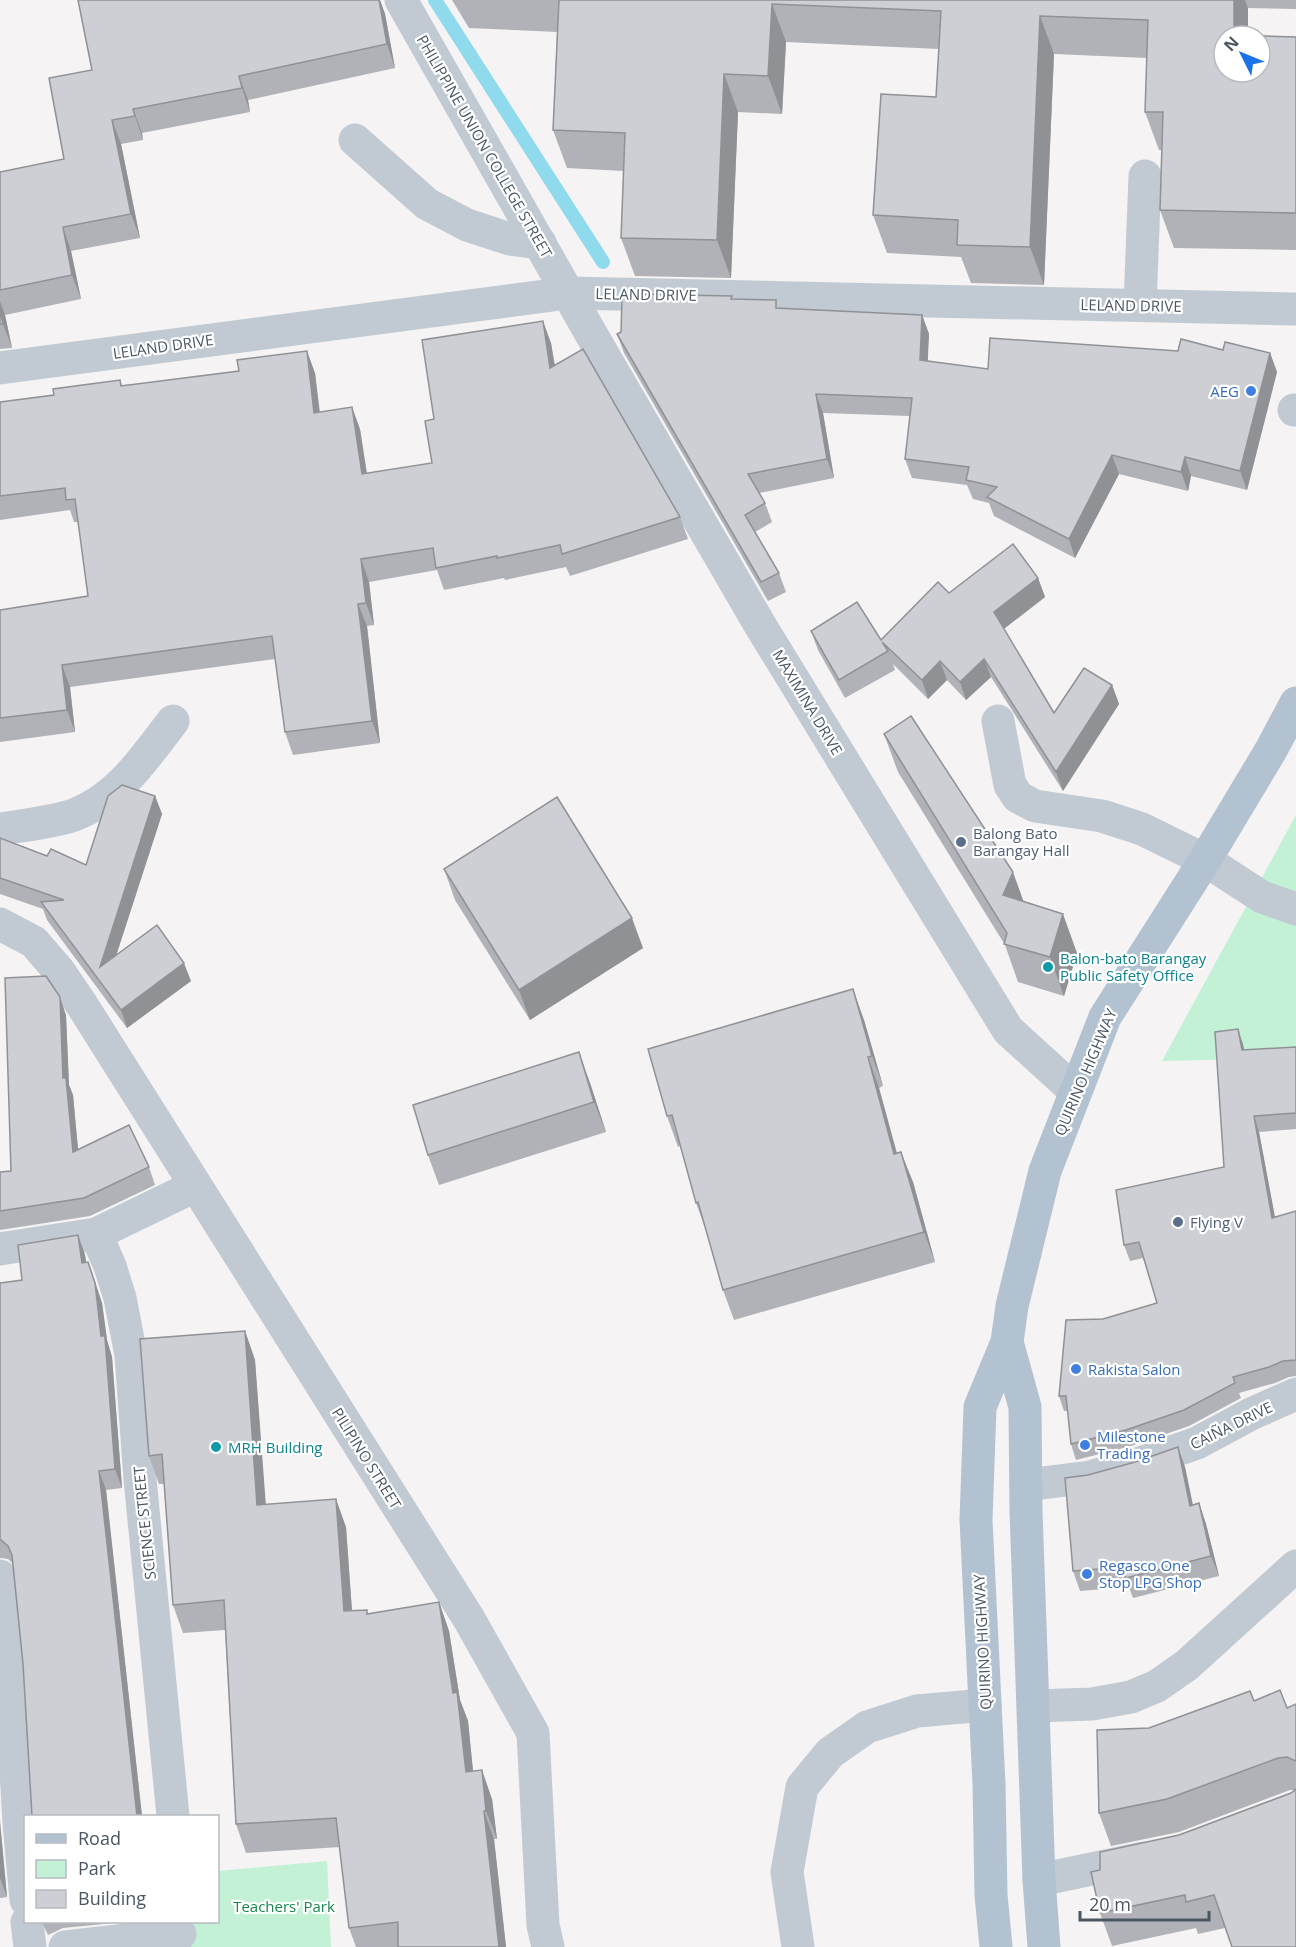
<svg xmlns="http://www.w3.org/2000/svg" width="1296" height="1947" font-family="'Open Sans',sans-serif">
	<style>
		.green { fill: #c3f1d5 }
		.lines { fill: none; stroke-linecap: round; stroke-linejoin: round }
		.stream { stroke: #90daee; stroke-width: 14 }
		.minor { stroke: #c1cad2; stroke-width: 33 }
		.major { stroke: #b3c2d1; stroke-width: 33 }
		.wall { fill: #b0b2b7 }
		.shaded-wall { fill: #909195 }
		.building { fill: #cdcfd5; stroke: #909195; stroke-width: 1.5; fill-rule: evenodd }
		.shop-dot { fill: #3f7fe0; stroke: #fff; stroke-width: 2 }
		.service-dot { fill: #5c6f8a; stroke: #fff; stroke-width: 2 }
		.culture-dot { fill: #0f9aa8; stroke: #fff; stroke-width: 2 }
		.labels { text-anchor: middle; dominant-baseline: central; stroke-width: 4.5; stroke-linejoin: round; paint-order: stroke }
		.street-label { font-size: 15px; fill: #4a5661; stroke: #fff }
		.shop-label { font-size: 15px; fill: #366cbe; stroke: #fff; text-anchor: start }
		.service-label { font-size: 15px; fill: #4e5e75; stroke: #fff; text-anchor: start }
		.culture-label { font-size: 15px; fill: #0d838f; stroke: #fff; text-anchor: start }
		.park-label { font-size: 15px; fill: #17864f; stroke: #fff }
	</style>
	<rect width="100%" height="100%" fill="#f5f3f3"/>
	<!-- green -->
	<g class="green">
		<polygon points="1296,815 1296,1058 1162,1061"/>
		<polygon points="327,1861 331,1947 189,1947 188,1922 218,1922 218,1871"/>
	</g>
	<g class="lines">
		<!-- stream -->
		<polyline class="stream" points="435,0 603,262"/>
		<!-- minor -->
		<g class="minor">
			<polyline points="401,0 594,339 760,625 1008,1030 1075,1091"/>
			<polyline points="355,140 427,204 467,225 510,239 540,243"/>
			<polyline points="1140,305 1145,176"/>
			<polyline points="0,368 568,293 1296,309"/>
			<polyline points="1294,410 1296,410"/>
			<polyline points="998,721 1010,785 1018,797 1035,806 1102,816 1142,829 1205,860 1262,897 1296,909"/>
			<path d="M 0,832 L 6,828 C 28,825 53,822 74,815 C 119,798 145,757 173,721"/>
			<polyline points="0,924 34,942 59,971 82,1005 469,1619 533,1733 543,1925 548,1947"/>
			<polyline points="96,1234 110,1266 120,1298 131,1355 140,1479 173,1816"/>
			<polyline points="0,1249 96,1234 195,1186"/>
			<polyline points="1026,1485 1090,1477 1137,1464 1197,1443 1251,1414 1296,1394"/>
			<polyline points="0,1576 11,1685 19,1823 26,1900"/>
			<polyline points="1034,1706 1092,1704 1131,1697 1157,1686 1187,1665 1296,1566"/>
			<polyline points="1039,1880 1144,1858"/>
			<polyline points="27,1922 30,1947"/>
			<polyline points="65,1947 180,1934"/>
			<polyline points="798,1947 787,1872 802,1787 830,1753 867,1727 917,1711 985,1705"/>
		</g>
		<!-- major -->
		<g class="major">
			<polyline points="1007,1342 1025,1407 1026,1511 1039,1880 1044,1947"/>
			<polyline points="996,1947 991,1895 989,1784 976,1520 980,1407 1007,1342 1012,1306 1045,1171 1105,1017 1205,860 1271,750 1296,703"/>
		</g>
	</g>
	<!-- wall -->
	<g class="wall">
		<polygon points="78,0 380,0 385,14 395,68 248,100 250,112 142,133 143,140 121,144 140,238 71,251 81,299 5,315 12,348 0,349 0,172 64,159 92,70"/>
		<polygon points="452,0 1296,0 1296,9 1248,8 1248,35 1296,37 1296,250 1174,248 1160,210 1162,150 1159,150 1145,112 1147,58 1054,54 1044,285 971,283 961,257 887,253 873,215 936,97 939,49 786,42 782,114 738,112 731,278 635,276 621,238 624,171 567,168 553,130 557,32 469,28"/>
		<polygon points="732,296 732,299 779,308 922,315 929,334 927,361 988,369 1178,351 1223,350 1270,353 1277,372 1247,490 1191,476 1188,491 1119,474 1075,558 994,516 989,503 973,499 967,485 912,478 905,459 910,416 823,413 834,478 759,493 765,503 772,522 755,532 779,573 786,592 768,601 624,353 617,334"/>
		<polygon points="551,343 555,365 680,517 688,539 570,576 566,567 505,580 504,578 444,590 437,570 369,582 374,625 367,626 380,743 293,755 285,732 275,659 70,687 75,732 0,742 0,610 88,596 78,522 74,522 70,510 0,520 0,402 54,395 120,380 122,385 315,373 320,412 360,429 367,473 432,463 434,419"/>
		<polygon points="1038,578 1045,597 1004,629 1054,713 1112,685 1119,704 1063,791 991,677 966,700 947,680 928,699 893,664 895,670 845,698 818,650 811,631 881,640 949,593"/>
		<polygon points="884,734 1024,902 1077,953 1064,996 1018,982 1005,945 898,772"/>
		<polygon points="155,796 162,814 116,955 191,981 127,1028 47,920 43,909 0,894 0,838 47,856 86,865"/>
		<polygon points="444,869 643,948 530,1020 455,900"/>
		<polygon points="66,1015 69,1085 73,1095 78,1150 149,1167 155,1185 90,1216 0,1230 0,1172 11,1171"/>
		<polygon points="864,1020 883,1086 879,1088 897,1153 913,1182 935,1262 734,1320 723,1290 707,1233 696,1203 680,1146 678,1147 667,1116"/>
		<polygon points="1238,1029 1244,1050 1296,1047 1296,1129 1259,1132 1275,1217 1296,1211 1296,1376 1289,1377 1275,1383 1239,1393 1241,1398 1189,1426 1131,1446 1076,1460 1071,1444 1068,1411 1064,1411 1059,1396 1103,1319 1157,1303 1143,1258 1130,1261 1124,1245 1224,1167"/>
		<polygon points="590,1083 606,1132 439,1185 428,1155"/>
		<polygon points="78,1235 85,1255 86,1262 95,1281 102,1303 107,1340 112,1357 122,1488 106,1490 142,1816 32,1816 23,1664 12,1563 8,1559 0,1558 0,1283 22,1280"/>
		<polygon points="245,1331 255,1360 265,1504 346,1527 352,1611 368,1614 439,1602 449,1631 460,1700 468,1721 473,1771 492,1799 497,1839 494,1839 506,1947 356,1947 349,1928 340,1847 246,1853 236,1824 225,1630 183,1633 173,1605 164,1484 159,1484 149,1456"/>
		<polygon points="1185,1467 1193,1505 1199,1503 1206,1524 1219,1576 1133,1598 1129,1587 1080,1591 1073,1571"/>
		<polygon points="1254,1701 1287,1708 1296,1704 1296,1947 1225,1928 1198,1934 1196,1928 1112,1946 1100,1913 1100,1870 1179,1835 1291,1793 1295,1790 1290,1790 1179,1832 1111,1846 1099,1813 1149,1728"/>
		<polygon points="0,1819 7,1897 0,1898"/>
		<polygon points="42,1922 124,1922 63,1928 48,1935"/>
	</g>
	<!-- shaded-wall -->
	<g class="shaded-wall">
		<polygon points="379,0 380,0 385,14 395,68 387,44"/>
		<polygon points="1234,0 1245,0 1248,8 1248,36 1234,36"/>
		<polygon points="772,4 786,42 782,114 768,76"/>
		<polygon points="1040,16 1054,54 1044,285 1030,247"/>
		<polygon points="724,74 738,112 731,278 717,240"/>
		<polygon points="239,76 248,100 250,112 242,88"/>
		<polygon points="133,109 142,133 143,140 135,116"/>
		<polygon points="112,120 121,144 140,238 131,214"/>
		<polygon points="63,227 71,251 81,299 72,275"/>
		<polygon points="0,301 5,315 12,348 3,324 0,309"/>
		<polygon points="922,315 929,334 927,379 920,360"/>
		<polygon points="543,321 551,343 558,390 550,368"/>
		<polygon points="307,351 315,373 322,435 314,413"/>
		<polygon points="1270,353 1277,372 1247,490 1240,471"/>
		<polygon points="816,394 823,413 834,478 827,459"/>
		<polygon points="352,407 360,429 370,496 362,474"/>
		<polygon points="1112,455 1119,474 1075,558 1069,539"/>
		<polygon points="1185,457 1191,476 1188,491 1181,472"/>
		<polygon points="361,559 369,582 374,625 366,603"/>
		<polygon points="1038,578 1045,597 1001,631 994,612"/>
		<polygon points="358,604 367,626 380,743 372,721"/>
		<polygon points="984,659 991,677 966,700 960,682"/>
		<polygon points="940,661 947,680 928,699 922,680"/>
		<polygon points="62,665 70,687 75,732 67,710"/>
		<polygon points="1112,685 1119,704 1063,791 1056,772"/>
		<polygon points="155,796 162,814 107,984 100,967"/>
		<polygon points="1013,872 1027,911 1003,895"/>
		<polygon points="1063,914 1077,953 1064,996 1050,957"/>
		<polygon points="632,918 643,948 530,1020 519,990"/>
		<polygon points="184,963 191,981 127,1028 121,1010"/>
		<polygon points="853,989 864,1020 883,1086 872,1056"/>
		<polygon points="60,997 66,1015 69,1085 73,1095 80,1170 73,1152 63,1078"/>
		<polygon points="1238,1029 1243,1044 1247,1066 1242,1050"/>
		<polygon points="579,1052 590,1083 606,1132 594,1102"/>
		<polygon points="868,1057 879,1088 905,1184 894,1154"/>
		<polygon points="1254,1116 1259,1132 1278,1234 1272,1218"/>
		<polygon points="901,1152 913,1182 935,1262 924,1232"/>
		<polygon points="78,1235 85,1255 89,1282 82,1263"/>
		<polygon points="88,1262 102,1303 107,1340 112,1357 122,1488 115,1469 101,1336"/>
		<polygon points="245,1331 255,1360 268,1533 257,1505"/>
		<polygon points="1178,1447 1185,1467 1197,1526 1190,1506"/>
		<polygon points="99,1471 106,1490 142,1816 137,1816"/>
		<polygon points="336,1499 346,1527 354,1640 344,1611"/>
		<polygon points="1199,1503 1206,1524 1219,1576 1211,1556"/>
		<polygon points="439,1602 449,1631 460,1700 468,1721 476,1801 466,1772"/>
		<polygon points="482,1770 492,1799 497,1839 486,1811"/>
		<polygon points="484,1811 494,1839 506,1947 499,1947"/>
		<polygon points="0,1819 0,1824 7,1897 0,1878"/>
	</g>
	<!-- building -->
	<g class="building">
		<polygon points="78,0 379,0 387,44 239,76 242,88 133,109 135,116 112,120 131,214 63,227 72,275 0,290 0,172 64,159 49,78 92,70"/>
		<path d="M 559,0 L 1234,0 L 1234,35 L 1296,37 L 1296,213 L 1160,210 L 1163,112 L 1145,112 L 1148,20 L 1040,16 L 1030,247 L 957,245 L 958,220 L 873,215 L 881,94 L 936,97 L 941,11 L 772,4 L 768,76 L 724,74 L 717,240 L 621,238 L 625,133 L 553,130 ZM 1224,36 L 1260,36 L 1260,72 L 1224,72 Z"/>
		<polygon points="626,294 732,296 731,299 776,300 776,308 922,315 920,360 988,369 990,338 1178,351 1181,339 1223,350 1225,342 1270,353 1240,471 1185,457 1181,472 1112,455 1069,539 987,497 997,487 966,480 969,467 905,459 912,398 816,394 827,459 748,474 765,503 745,515 779,573 761,582 617,334 621,332 622,298 626,298"/>
		<polygon points="0,309 3,324 0,324"/>
		<polygon points="543,321 550,368 583,349 680,517 562,554 560,545 497,558 497,556 436,568 433,548 361,559 366,603 358,604 372,721 285,732 272,636 62,665 67,710 0,718 0,610 88,596 75,499 66,500 65,488 0,496 0,402 54,395 53,389 120,380 121,386 239,371 237,360 307,351 314,413 352,407 362,474 432,463 425,421 434,419 422,340"/>
		<polygon points="1013,544 1038,578 994,612 1054,713 1084,668 1112,685 1056,772 984,659 960,682 940,661 922,680 882,642 888,651 839,680 811,631 857,602 881,640 938,582 949,593"/>
		<polygon points="911,716 1013,872 1003,895 1063,914 1050,957 1004,944 1007,933 884,734"/>
		<polygon points="122,785 155,796 100,967 157,925 184,963 121,1010 41,902 64,900 0,878 0,838 47,856 51,849 86,865 108,796"/>
		<polygon points="557,797 632,918 519,990 444,869"/>
		<polygon points="46,976 60,997 63,1078 66,1078 73,1152 129,1125 149,1167 84,1198 0,1211 0,1172 11,1171 5,978"/>
		<polygon points="853,989 872,1056 868,1057 894,1154 901,1152 924,1232 723,1290 698,1202 696,1203 672,1115 667,1116 648,1049"/>
		<polygon points="1238,1029 1242,1050 1296,1047 1296,1113 1254,1116 1272,1218 1296,1211 1296,1360 1283,1361 1269,1367 1233,1377 1235,1383 1184,1410 1126,1430 1071,1444 1066,1396 1059,1396 1066,1320 1103,1319 1157,1303 1139,1242 1124,1245 1116,1190 1224,1167 1215,1032"/>
		<polygon points="579,1052 594,1102 428,1155 413,1105"/>
		<polygon points="78,1235 82,1263 88,1262 95,1283 101,1336 105,1336 105,1338 115,1469 99,1471 137,1816 32,1816 23,1664 12,1555 8,1546 0,1539 0,1283 22,1280 18,1245"/>
		<polygon points="245,1331 257,1505 336,1499 344,1611 367,1610 367,1614 439,1602 453,1693 457,1692 466,1772 482,1770 486,1811 484,1811 499,1947 398,1947 398,1922 349,1928 336,1818 236,1824 224,1600 173,1605 162,1454 149,1456 140,1339"/>
		<polygon points="1178,1447 1190,1506 1199,1503 1211,1556 1126,1578 1123,1567 1073,1571 1065,1478 1088,1475 1135,1462"/>
		<polygon points="1280,1690 1287,1708 1296,1704 1296,1761 1287,1757 1278,1758 1167,1799 1099,1813 1097,1730 1149,1728 1250,1691 1254,1701"/>
		<polygon points="1296,1789 1296,1947 1232,1947 1214,1895 1186,1902 1185,1895 1100,1913 1091,1872 1100,1870 1100,1852 1179,1835 1291,1793"/>
	</g>
	<!-- markers -->
	<g class="shop-dot">
		<circle cx="1251" cy="391" r="6"/>
		<circle cx="1076" cy="1369" r="6"/>
		<circle cx="1085" cy="1445" r="6"/>
		<circle cx="1087" cy="1574" r="6"/>
	</g>
	<g class="service-dot">
		<circle cx="961" cy="842" r="6"/>
		<circle cx="1178" cy="1222" r="6"/>
	</g>
	<g class="culture-dot">
		<circle cx="1048" cy="967" r="6"/>
		<circle cx="216" cy="1447" r="6"/>
	</g>
	<g class="labels">
		<!-- street labels -->
		<g class="street-label">
			<text transform="translate(485 146) rotate(60)">PHILIPPINE UNION COLLEGE STREET</text>
			<text transform="translate(646 294) rotate(1)">LELAND DRIVE</text>
			<text transform="translate(1131 305) rotate(1)">LELAND DRIVE</text>
			<text transform="translate(163 346) rotate(-8)">LELAND DRIVE</text>
			<text transform="translate(808 702) rotate(59)">MAXIMINA DRIVE</text>
			<text transform="translate(1085 1072) rotate(-67)">QUIRINO HIGHWAY</text>
			<text transform="translate(1231 1425) rotate(-26)">CAIÑA DRIVE</text>
			<text transform="translate(367 1458) rotate(58)">PILIPINO STREET</text>
			<text transform="translate(144 1523) rotate(-96)">SCIENCE STREET</text>
			<text transform="translate(982 1642) rotate(-93)">QUIRINO HIGHWAY</text>
		</g>
		<!-- shop labels -->
		<g class="shop-label">
			<text x="1239" y="391" text-anchor="end">AEG</text>
			<text x="1088" y="1369">Rakista Salon</text>
			<text x="1097" y="1436">Milestone<tspan x="1097" dy="17">Trading</tspan></text>
			<text x="1099" y="1565">Regasco One<tspan x="1099" dy="17">Stop LPG Shop</tspan></text>
		</g>
		<!-- service labels -->
		<g class="service-label">
			<text x="973" y="833">Balong Bato<tspan x="973" dy="17">Barangay Hall</tspan></text>
			<text x="1190" y="1222">Flying V</text>
		</g>
		<!-- culture labels -->
		<g class="culture-label">
			<text x="1060" y="958">Balon-bato Barangay<tspan x="1060" dy="17">Public Safety Office</tspan></text>
			<text x="228" y="1447">MRH Building</text>
		</g>
		<!-- park labels -->
		<g class="park-label">
			<text x="284" y="1906">Teachers' Park</text>
		</g>
	</g>
	<!-- legend -->
	<rect x="24" y="1815" width="195" height="108" fill="#ffffff" stroke="#b7bbc0" stroke-width="1.5"/>
	<rect x="36" y="1834" width="30" height="9" fill="#b3c2d1" stroke="#b7bbc0" stroke-width="1.5"/>
	<text x="78" y="1845" font-size="18" fill="#4a5661">Road</text>
	<rect x="36" y="1860" width="30" height="18" fill="#c3f1d5" stroke="#b7bbc0" stroke-width="1.5"/>
	<text x="78" y="1875" font-size="18" fill="#4a5661">Park</text>
	<rect x="36" y="1890" width="30" height="18" fill="#cdcfd5" stroke="#b7bbc0" stroke-width="1.5"/>
	<text x="78" y="1905" font-size="18" fill="#4a5661">Building</text>
	<!-- north arrow -->
	<g transform="translate(1242 54) rotate(313)"><circle r="28" fill="#ffffff" stroke="#b7bbc0" stroke-width="1.5"/>
	<path d="M0-4.5L10 22L0 15L-10 22Z" fill="#1a73e8"/>
	<text y="-9" font-size="16" font-weight="bold" text-anchor="middle" fill="#4a5661">N</text>
	</g>
	<!-- scale -->
	<path d="M1080 1911v9h129v-9" fill="none" stroke="#4a5661" stroke-width="3"/>
	<text x="1089" y="1911" font-size="18" fill="#4a5661" stroke="#ffffff" stroke-width="4.5" paint-order="stroke">20 m</text>
</svg>
